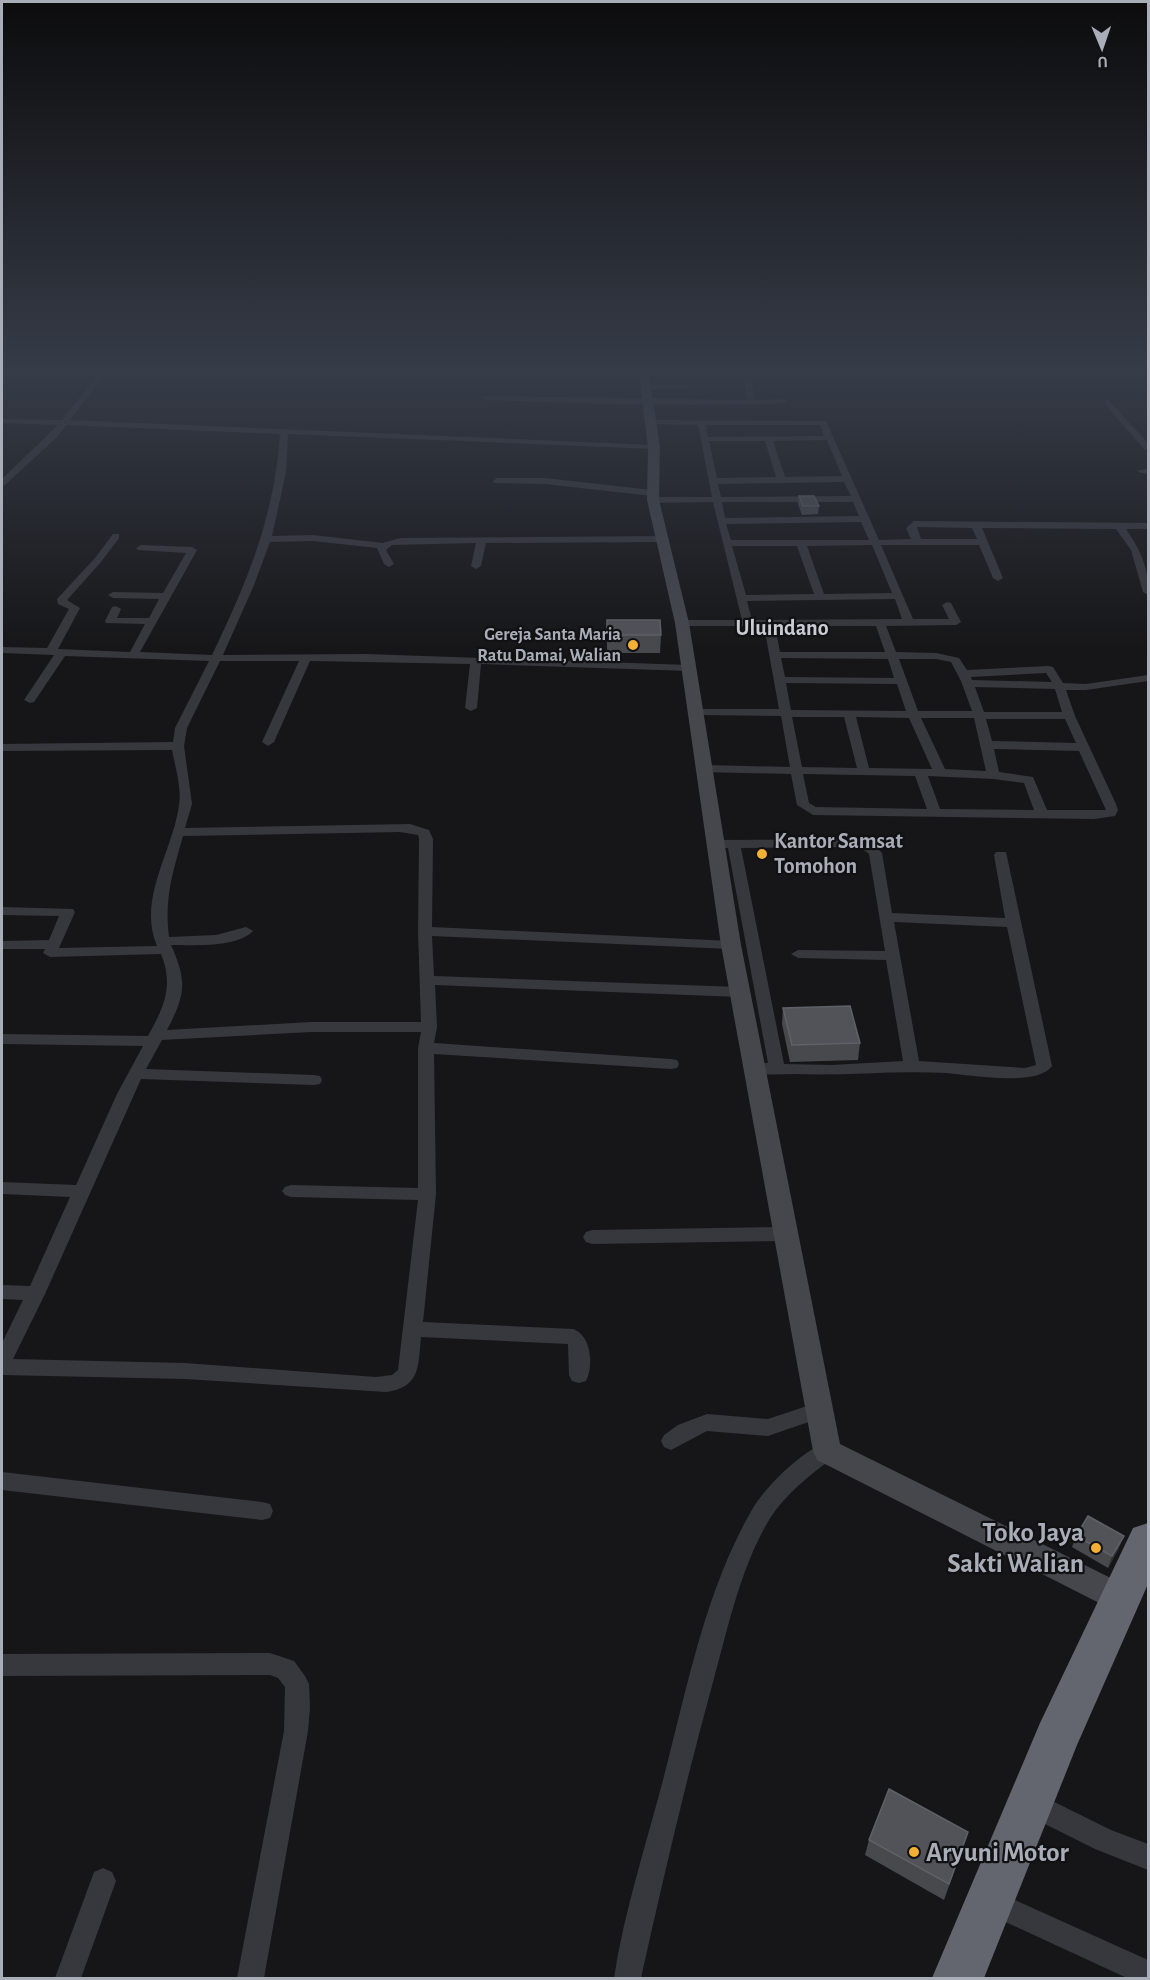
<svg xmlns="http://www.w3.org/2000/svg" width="1150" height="1980" font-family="'Alegreya Sans',sans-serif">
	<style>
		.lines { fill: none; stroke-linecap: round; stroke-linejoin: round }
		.street { fill: #37383d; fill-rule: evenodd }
		.secondary { fill: #45474d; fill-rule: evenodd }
		.highway { fill: #63666e; fill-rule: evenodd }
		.wall { fill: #47494d }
		.shaded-wall { fill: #2f3033 }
		.building { fill: #525359; stroke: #5f6168; stroke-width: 1.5 }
		.poi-dot { fill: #f2b134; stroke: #111113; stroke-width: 2 }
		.labels { text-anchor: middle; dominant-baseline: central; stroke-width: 4.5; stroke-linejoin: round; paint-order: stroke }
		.far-poi-label { font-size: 18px; font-weight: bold; fill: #a8adb8; stroke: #111113; text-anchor: end }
		.far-quarter-label { font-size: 22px; font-weight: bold; fill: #c9ccd4; stroke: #111113 }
		.poi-label { font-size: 22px; font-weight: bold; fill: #a8adb8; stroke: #111113; text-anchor: start }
		.near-poi-label { font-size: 27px; font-weight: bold; fill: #a8adb8; stroke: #111113; text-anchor: end }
	</style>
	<rect width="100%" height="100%" fill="#161618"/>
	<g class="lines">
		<!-- street -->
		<g class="street">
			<path d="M 98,374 L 106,374 L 70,420 L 654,445 L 658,447 L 654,449 L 288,434 L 286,472 L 272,536 L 313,535 L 383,543 L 400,538 L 664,536 L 669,539 L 664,542 L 486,543 L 481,566 L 476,569 L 471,566 L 476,543 L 392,545 L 386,550 L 394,564 L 389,567 L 384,564 L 377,548 L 313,541 L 270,542 L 254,585 L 223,655 L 366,654 L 689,665 L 695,668 L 689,671 L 481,664 L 477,708 L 471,711 L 465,708 L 470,664 L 310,661 L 274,742 L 268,746 L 262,742 L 299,661 L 220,661 L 187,728 L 184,746 L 192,804 L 185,828 L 410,824 L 429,830 L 433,839 L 432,927 L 731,941 L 738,945 L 731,949 L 432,936 L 434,976 L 739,987 L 747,992 L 739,997 L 435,985 L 437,1027 L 434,1043 L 671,1059 L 677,1060 L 679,1064 L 677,1068 L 671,1069 L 434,1054 L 436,1194 L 423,1322 L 573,1329 C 591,1335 594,1365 586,1381 L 579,1383 L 572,1381 L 569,1375 L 568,1344 L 421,1337 C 418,1366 421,1387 386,1392 L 185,1379 L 2,1375 L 2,1343 L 23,1300 L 2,1299 L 2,1285 L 30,1286 L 70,1197 L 2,1194 L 2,1182 L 76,1185 L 117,1094 L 143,1046 L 2,1044 L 2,1034 L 148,1036 C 164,1007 174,986 161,954 L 50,957 L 43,953 L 45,949 L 2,949 L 2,941 L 49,940 L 59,916 L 2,915 L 2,907 L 73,909 L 75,912 L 59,948 L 157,946 C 137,899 173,851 179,805 C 182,789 175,766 172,750 L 2,751 L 2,744 L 173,742 L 175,728 L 209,661 L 65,656 L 34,702 L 30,703 L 24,700 L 54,655 L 2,653 L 2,647 L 47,648 L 69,609 L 58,604 L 57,599 L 95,558 L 113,534 L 119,534 L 119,538 L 101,562 L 67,600 L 80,608 L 58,649 L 130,652 L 145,624 L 106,623 L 105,621 L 112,607 L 116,606 L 121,609 L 117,618 L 149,618 L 159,599 L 113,598 L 108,595 L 113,592 L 163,593 L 186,553 L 138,550 L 136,548 L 141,545 L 192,547 L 197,550 L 140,652 L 212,655 C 248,580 274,518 280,434 L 66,425 L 57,437 L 5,485 L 2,486 L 2,479 L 58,425 L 2,423 L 2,419 L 62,420 ZM 400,832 L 418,835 L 419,839 L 418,931 L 421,1022 L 311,1022 L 167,1030 C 186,994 187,981 171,945 C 193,945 237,948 253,931 L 246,927 L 216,935 L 169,937 C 164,898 173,872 183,836 ZM 311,1032 L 421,1032 L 418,1048 L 418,1188 L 291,1185 L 285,1187 L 282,1191 L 285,1195 L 291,1197 L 418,1200 L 398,1370 L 392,1375 L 376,1377 L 185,1363 L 13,1359 L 45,1294 L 141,1079 L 314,1085 L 320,1084 L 322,1080 L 320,1076 L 314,1075 L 146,1069 L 162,1040 Z"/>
			<path d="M 742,374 L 750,374 L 755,400 L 783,399 L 787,401 L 783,403 C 684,407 585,403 486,400 L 482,398 L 486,396 L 748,400 Z"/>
			<polygon points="646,385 687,385 691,387 687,389 643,389 642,387"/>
			<polygon points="1108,400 1148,443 1148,450 1145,450 1105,404 1105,400"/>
			<path d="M 648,420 L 826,421 L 879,540 L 911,539 L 906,528 L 914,521 L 1148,523 L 1148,529 L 1126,529 C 1140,549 1150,570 1148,595 L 1143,592 L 1131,550 L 1116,529 L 982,528 L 1003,578 L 998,581 L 993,578 L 979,545 L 881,545 L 913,619 L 949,619 L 942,605 L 947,602 L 951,603 L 961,622 L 956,625 L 886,626 L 896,652 L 936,653 L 959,658 L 967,670 L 1049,666 L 1053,667 L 1063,683 L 1086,684 L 1148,675 L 1148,681 L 1086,690 L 1066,690 L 1075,716 L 1116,804 L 1118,810 L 1115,816 L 1094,819 L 813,815 L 797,805 L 791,774 L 702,772 L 700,769 L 706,765 L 790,767 L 781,716 L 695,715 L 689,712 L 695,709 L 779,709 L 764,626 L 682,626 L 677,623 L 682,620 L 742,620 L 713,502 L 653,503 L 649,500 L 653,497 L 712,497 L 698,425 L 651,424 L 648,424 ZM 706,425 L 820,425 L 824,436 L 708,437 ZM 827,440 L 842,476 L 785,477 L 773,441 ZM 709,441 L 765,441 L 776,477 L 717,478 ZM 844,482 L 851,496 L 721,497 L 718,484 ZM 722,502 L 853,502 L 859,516 L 725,518 ZM 861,522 L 869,540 L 731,540 L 726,524 ZM 917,527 L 972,528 L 977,539 L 921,539 ZM 872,545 L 892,593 L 824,594 L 807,546 ZM 732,546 L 797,546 L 814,594 L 746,595 ZM 895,599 L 902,619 L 752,620 L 747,601 ZM 775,626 L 876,626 L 885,652 L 780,652 ZM 781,658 L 888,659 L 894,678 L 785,677 ZM 899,659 L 936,659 L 951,662 L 961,681 L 972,711 L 918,711 ZM 1046,673 L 1052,682 L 972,680 L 971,677 ZM 786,683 L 897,684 L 906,711 L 791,710 ZM 975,687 L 1055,689 L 1062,712 L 984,712 ZM 792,717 L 844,717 L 857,768 L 802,767 ZM 856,717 L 909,718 L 932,769 L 869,768 ZM 921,718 L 974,718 L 986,771 L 945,769 ZM 986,719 L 1065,719 L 1076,743 L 992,741 ZM 994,749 L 1079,751 L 1106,810 L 1047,810 L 1033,777 L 999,772 ZM 803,774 L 915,776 L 927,809 L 816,807 L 809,803 ZM 928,776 L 993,779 L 1024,783 L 1034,810 L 940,809 Z"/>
			<polygon points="1148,469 1148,474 1138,472 1139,470"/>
			<polygon points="497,478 545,478 652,490 656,493 652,496 545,484 494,483 493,481"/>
			<path d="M 851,839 L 874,844 L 882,853 L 892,913 L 1005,918 L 994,855 L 996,852 L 1006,852 L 1052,1066 C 1038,1087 970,1075 946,1073 C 895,1070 845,1076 794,1074 C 779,1074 763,1076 748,1072 L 746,1068 L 748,1064 L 768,1063 L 728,848 L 715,848 L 708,844 L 715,840 ZM 851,847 L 864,850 L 869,854 L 885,951 L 798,950 L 791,954 L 798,958 L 886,960 L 903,1061 L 832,1065 L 784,1064 L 741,848 ZM 894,922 L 1007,927 L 1036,1065 L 1025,1068 L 919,1061 Z"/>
			<polygon points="785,1227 791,1229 794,1234 791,1239 785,1241 592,1244 586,1242 583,1237 586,1232 592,1230"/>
			<polygon points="819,1402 826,1404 829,1410 826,1416 768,1436 707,1431 671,1450 664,1447 661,1441 664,1435 678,1425 707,1414 768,1419"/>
			<path d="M 827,1442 L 834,1445 L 837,1451 L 834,1457 C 810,1475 785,1494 769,1520 C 740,1569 728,1628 713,1682 C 686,1780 663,1879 641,1978 L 614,1978 C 624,1912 646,1845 663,1780 C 687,1689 705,1590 753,1508 C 767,1485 802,1451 827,1442 Z"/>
			<polygon points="2,1472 262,1502 270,1504 273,1511 270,1518 262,1520 2,1490"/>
			<polygon points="270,1653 294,1661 305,1676 309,1684 310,1708 308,1731 264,1978 237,1978 284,1731 285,1687 278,1678 270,1675 2,1676 2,1654"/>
			<polygon points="1034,1792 1111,1830 1148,1844 1148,1870 1095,1849 1025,1814 1021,1805 1025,1796"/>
			<polygon points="103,1868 112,1872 116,1881 81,1978 55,1978 94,1872"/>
			<polygon points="993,1890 1148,1960 1148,1978 1127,1978 984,1912 980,1903 984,1894"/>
		</g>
		<!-- secondary -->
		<polygon class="secondary" points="639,374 649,374 660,447 659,500 689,623 741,945 840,1444 1131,1588 1136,1598 1131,1608 1120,1613 1109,1608 817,1460 813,1451 721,945 675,623 647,500 648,447"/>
		<!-- highway -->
		<polygon class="highway" points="1148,1523 1148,1584 1077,1745 984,1978 932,1978 1040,1723 1133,1528"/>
	</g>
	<!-- wall -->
	<g class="wall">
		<polygon points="799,496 819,506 818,514 802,515 798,504"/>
		<polygon points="607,620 661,635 660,653 607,653"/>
		<polygon points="783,1008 860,1043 858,1060 790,1062 782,1024"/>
		<polygon points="1076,1536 1119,1548 1108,1568 1072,1547"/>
		<polygon points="968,1832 944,1900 865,1855 869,1840"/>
	</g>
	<!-- shaded-wall -->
	<polygon class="shaded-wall" points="1124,1536 1119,1548 1108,1568 1112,1556"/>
	<!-- building -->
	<g class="building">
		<polygon points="799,496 814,496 819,506 803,506"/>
		<polygon points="607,620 660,620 661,635 607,635"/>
		<polygon points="850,1006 860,1043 792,1045 783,1008"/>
		<polygon points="1088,1516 1124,1536 1112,1556 1076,1536"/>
		<polygon points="889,1789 968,1832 949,1884 869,1840"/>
	</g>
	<!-- sky -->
	<linearGradient id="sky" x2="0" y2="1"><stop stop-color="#0c0c0d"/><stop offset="0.57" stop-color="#363c48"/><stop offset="1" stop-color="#363c48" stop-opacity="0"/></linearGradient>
	<rect width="1150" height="651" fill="url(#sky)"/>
	<!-- markers -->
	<g class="poi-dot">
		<circle cx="633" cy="645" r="6"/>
		<circle cx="762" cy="854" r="6"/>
		<circle cx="1096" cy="1548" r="6"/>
		<circle cx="914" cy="1852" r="6"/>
	</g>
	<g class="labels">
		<!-- far-poi labels -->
		<g class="far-poi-label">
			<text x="621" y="635">Gereja Santa Maria<tspan x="621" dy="21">Ratu Damai, Walian</tspan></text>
		</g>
		<!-- far-quarter labels -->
		<g class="far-quarter-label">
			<text x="782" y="628">Uluindano</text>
		</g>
		<!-- poi labels -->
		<g class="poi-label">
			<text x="774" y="841">Kantor Samsat<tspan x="774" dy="25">Tomohon</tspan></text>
		</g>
		<!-- near-poi labels -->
		<g class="near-poi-label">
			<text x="1084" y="1532">Toko Jaya<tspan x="1084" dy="31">Sakti Walian</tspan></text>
			<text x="926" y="1852" text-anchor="start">Aryuni Motor</text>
		</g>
	</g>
	<!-- border -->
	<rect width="1150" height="1980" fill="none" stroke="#a8adb8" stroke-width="6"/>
	<!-- north arrow -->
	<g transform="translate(1102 48) rotate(178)" stroke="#111113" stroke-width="4.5" paint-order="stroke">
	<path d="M0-4.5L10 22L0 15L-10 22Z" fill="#a8adb8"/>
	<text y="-9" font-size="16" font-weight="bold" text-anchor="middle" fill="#a8adb8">U</text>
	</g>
</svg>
